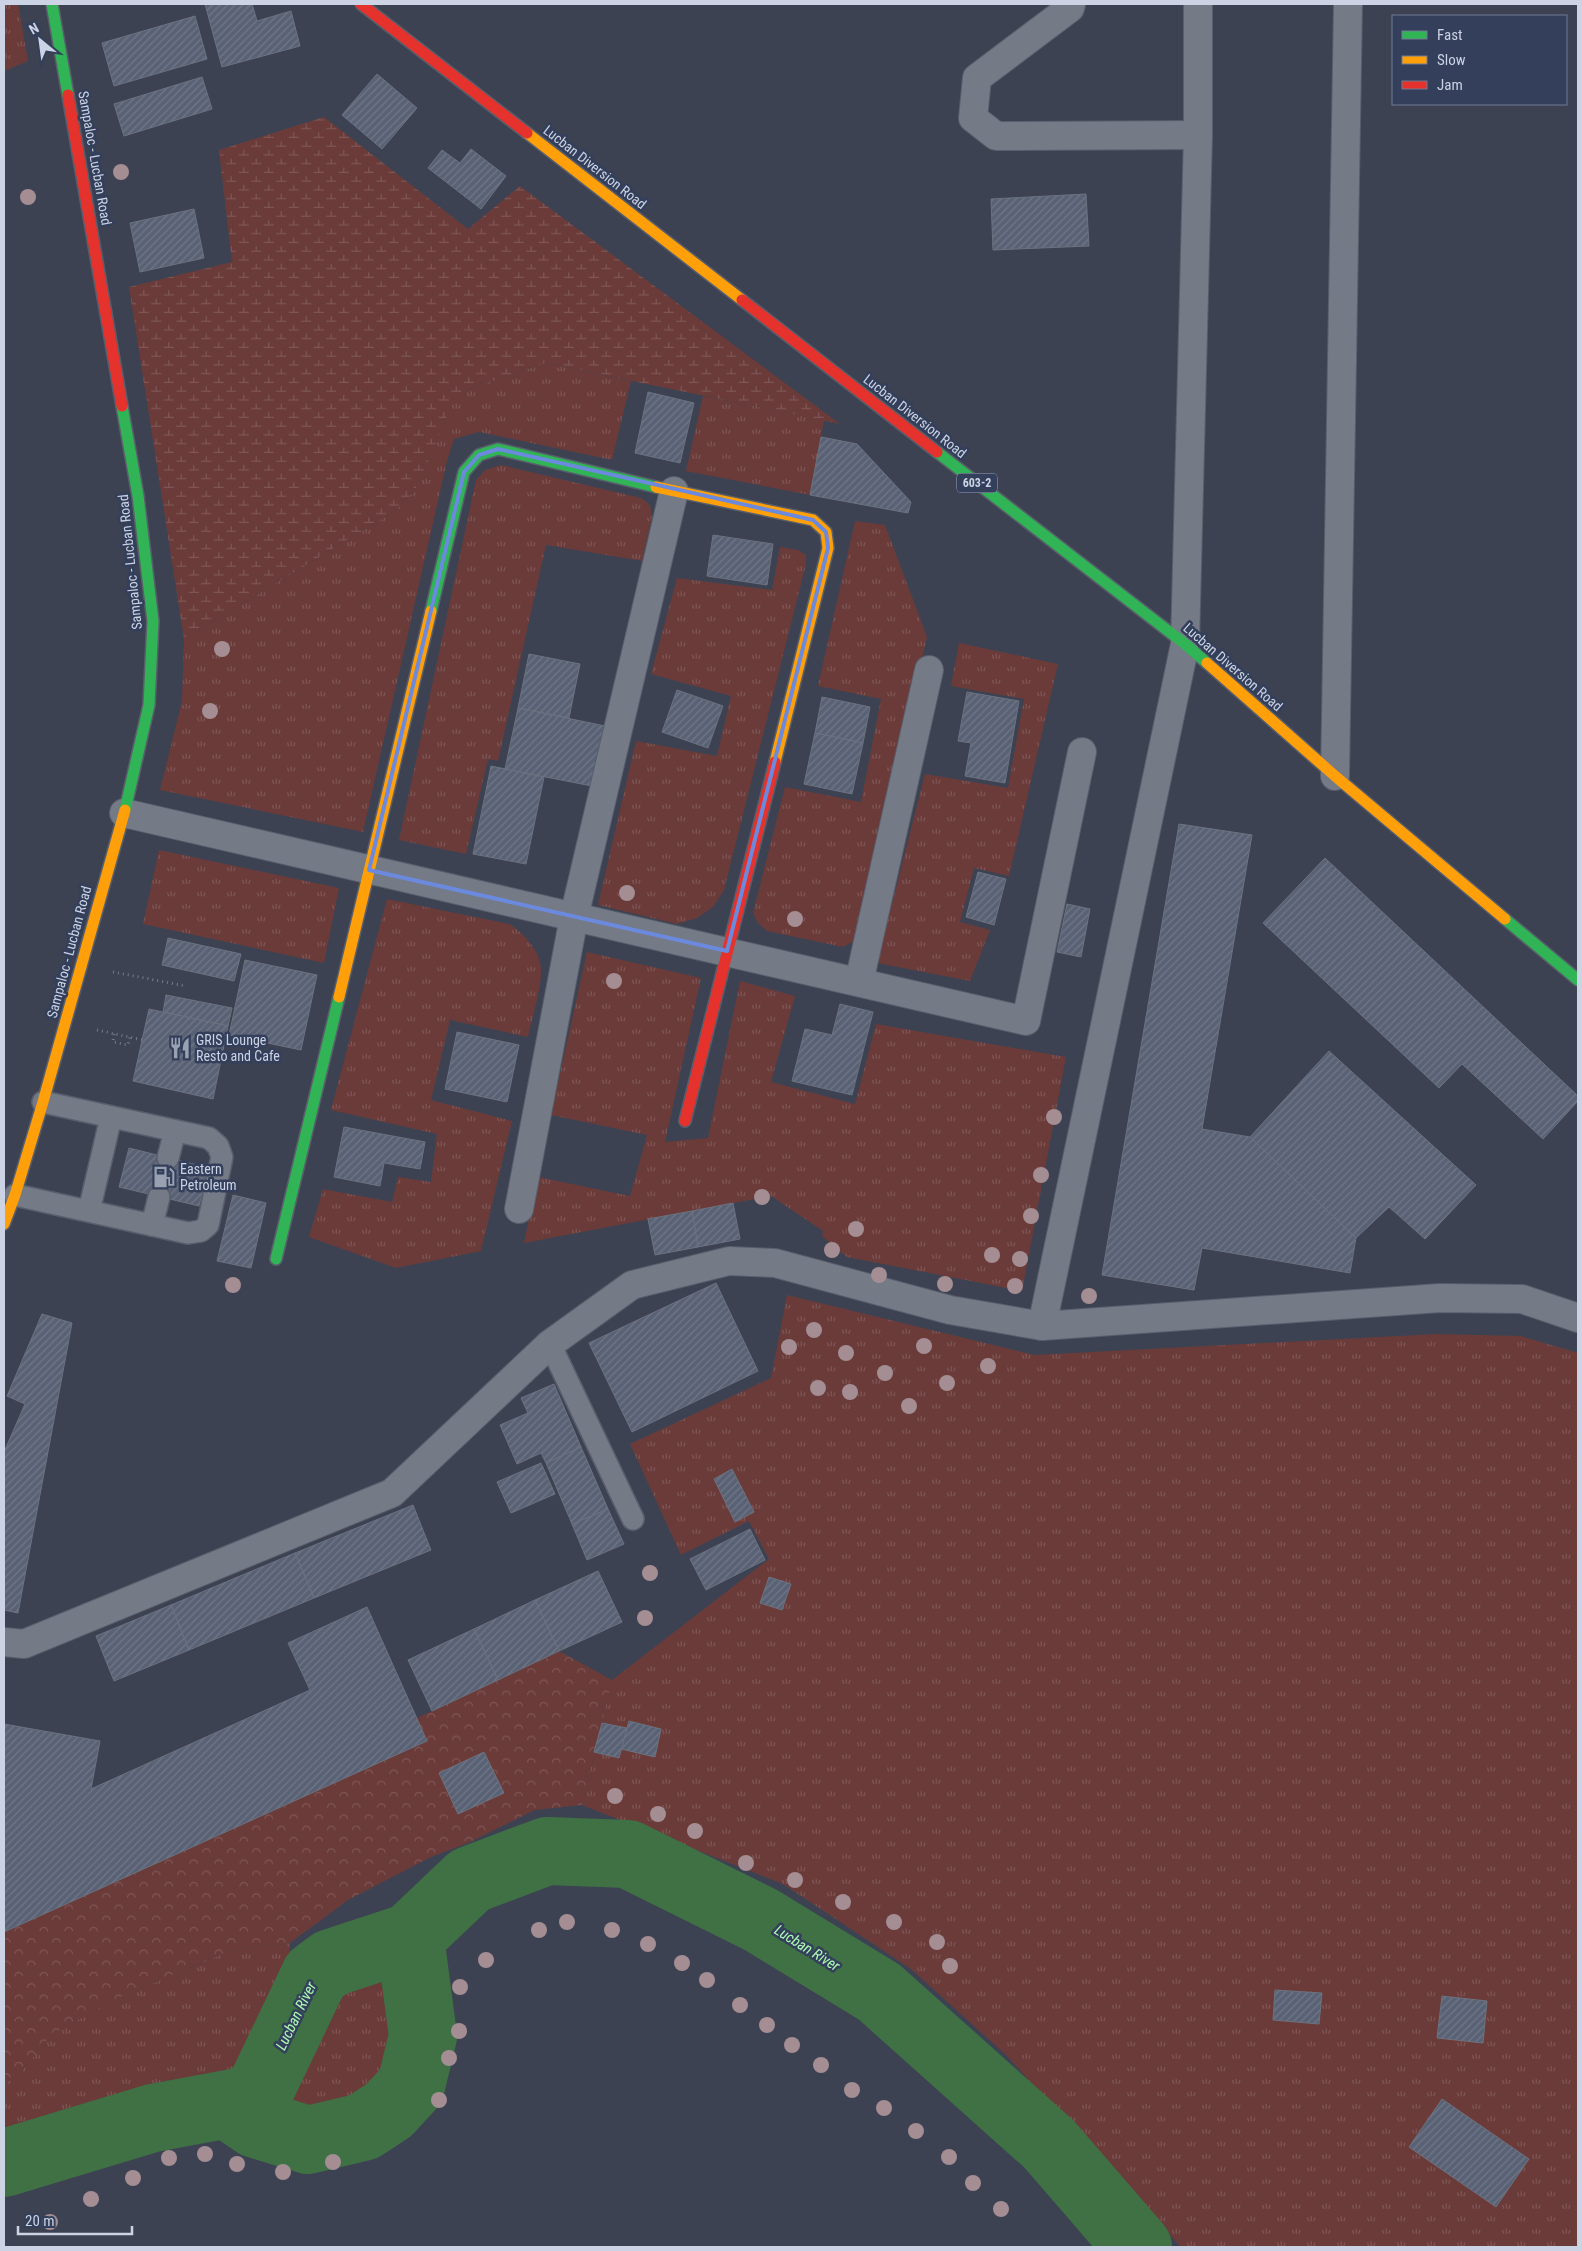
<svg xmlns="http://www.w3.org/2000/svg" width="1582" height="2251" font-family="'Roboto Condensed',sans-serif">
	<style>
		.grass { fill: url(#grass-tufts) }
		.forest { fill: url(#forest-crowns) }
		.wetland { fill: url(#wetland-marsh) }
		.lines { fill: none; stroke-linecap: round; stroke-linejoin: round }
		.river { stroke: #3f7145; stroke-width: 68 }
		.building { fill: url(#building-hatch); stroke: #6c727f }
		.lane-casing { stroke: #585e6b; stroke-width: 24 }
		.street-casing { stroke: #585e6b; stroke-width: 30 }
		.fast-casing { stroke: #585e6b; stroke-width: 14 }
		.slow-casing { stroke: #585e6b; stroke-width: 14 }
		.jam-casing { stroke: #585e6b; stroke-width: 14 }
		.path { stroke: #757a85; stroke-width: 3; stroke-dasharray: 1 4; stroke-linecap: butt }
		.lane { stroke: #757a87; stroke-width: 21 }
		.street { stroke: #757a87; stroke-width: 28 }
		.fast { stroke: #30b455; stroke-width: 11 }
		.slow { stroke: #ff9f0a; stroke-width: 11 }
		.jam { stroke: #e5322d; stroke-width: 11 }
		.tree { fill: #a48e93 }
		.marked { fill: none; stroke: #6b8add; stroke-width: 4; stroke-linejoin: round }
		.labels { text-anchor: middle; dominant-baseline: central; stroke-width: 5; stroke-linejoin: round; paint-order: stroke }
		.shield { fill: #333f5b; stroke: #9da7bb; stroke-width: 1 }
		.shield-label { font-size: 12px; font-weight: bold; fill: #cbd3e4 }
		.street-label { font-size: 14px; fill: #cbd3e4; stroke: #333f5b }
		.poi-label { font-size: 14px; fill: #cbd3e4; stroke: #333f5b; text-anchor: start }
		.water-label { font-size: 15px; font-style: italic; fill: #acfbb1; stroke: #333f5b }
	</style>
	<defs>
		<pattern id="grass-tufts" width="24" height="20" patternUnits="userSpaceOnUse" patternTransform="scale(1.25)"><rect width="24" height="20" fill="#6a3b39"/><path d="M3 7l-1-3M5 7V3M7 7l1-3M15 17l-1-3M17 17v-4M19 17l1-3" fill="none" stroke="#7e5656"/></pattern>
		<pattern id="forest-crowns" width="20" height="18" patternUnits="userSpaceOnUse" patternTransform="scale(1.25)"><rect width="20" height="18" fill="#6a3b39"/><path d="M2 6a3 3 0 1 1 6 0M12 15a3 3 0 1 1 6 0" fill="none" stroke="#7e5656"/></pattern>
		<pattern id="wetland-marsh" width="20" height="14" patternUnits="userSpaceOnUse" patternTransform="scale(1.25)"><rect width="20" height="14" fill="#6a3b39"/><path d="M1 5h8M5 5V1M11 12h8M15 12V8" fill="none" stroke="#7e5656"/></pattern>
		<pattern id="building-hatch" width="6" height="6" patternUnits="userSpaceOnUse" patternTransform="scale(1.25)"><rect width="6" height="6" fill="#596174"/><path d="M-1 1l2-2M0 6l6-6M5 7l2-2" fill="none" stroke="#707788"/></pattern>
	</defs>
	<rect width="100%" height="100%" fill="#3c4252"/>
	<!-- grass -->
	<g class="grass">
		<polygon points="4,4 18,4 28,61 4,71"/>
		<polygon points="545,363 631,381 612,460 479,432 454,439 447,461 363,832 160,790 182,701 184,639 395,511 413,493 423,475 453,401 463,391"/>
		<polygon points="703,396 824,420 810,495 686,471"/>
		<polygon points="501,465 641,498 650,505 652,516 642,561 546,545 498,761 488,759 466,854 399,840 476,480 485,470"/>
		<polygon points="855,521 885,525 927,637 859,934 852,942 843,947 767,931 758,923 753,913 785,787 861,802 881,699 818,686"/>
		<polygon points="780,547 798,550 806,555 806,564 724,890 713,907 697,918 677,924 598,905 636,741 717,756 731,696 651,674 677,578 772,590"/>
		<polygon points="959,643 1058,664 1009,876 974,868 960,922 990,930 970,981 877,963 925,774 1008,788 1024,699 951,686"/>
		<polygon points="159,850 339,888 324,963 143,924"/>
		<path d="M 387,899 L 509,924 C 524,933 542,953 541,971 C 541,991 532,1017 528,1037 L 450,1020 L 431,1100 L 512,1121 L 481,1251 L 396,1268 L 309,1237 L 323,1189 L 392,1202 L 398,1177 L 431,1182 L 437,1134 L 331,1110 Z"/>
		<polygon points="587,952 701,978 665,1142 708,1138 740,981 795,996 771,1082 855,1104 876,1024 1066,1057 1022,1291 847,1257 822,1236 823,1231 771,1196 524,1243 538,1177 630,1196 647,1135 551,1115"/>
		<polygon points="787,1295 1035,1355 1437,1334 1521,1336 1578,1353 1578,2247 1181,2247 1006,2055 911,1969 783,1884 582,1805 612,1680 769,1559 749,1521 681,1555 630,1444 771,1378"/>
		<path d="M 290,1943 L 286,2003 L 247,2080 C 165,2097 81,2110 4,2145 L 4,2085 L 21,2072 L 50,2035 L 112,2000 L 230,1951 Z"/>
		<polygon points="337,1971 399,1979 410,2008 408,2031 394,2085 378,2102 357,2114 313,2127 266,2109 264,2102 314,2024 331,1975"/>
	</g>
	<!-- forest -->
	<polygon class="forest" points="559,1651 612,1680 582,1805 535,1810 468,1843 431,1857 348,1900 290,1943 230,1951 113,2000 51,2035 21,2072 4,2085 4,1932 427,1741 417,1718"/>
	<!-- wetland -->
	<polygon class="wetland" points="324,117 468,229 520,186 840,424 545,363 463,391 453,402 423,475 413,493 395,511 184,639 129,287 232,262 219,150"/>
	<g class="lines">
		<!-- river -->
		<g class="river">
			<polyline points="228,2105 256,2124 308,2140 363,2127 389,2110 411,2086 423,2036 410,1937"/>
			<polyline points="4,2163 153,2118 250,2100 263,2084 315,1975 331,1963 410,1937 470,1880 547,1851 628,1854 761,1920 879,1992 1049,2144 1138,2247"/>
		</g>
	</g>
	<!-- building -->
	<g class="building">
		<polygon points="205,4 252,4 257,21 291,11 300,46 222,67"/>
		<polygon points="195,16 207,59 114,86 102,43"/>
		<polygon points="377,74 417,108 382,149 342,115"/>
		<polygon points="202,77 212,109 124,136 114,104"/>
		<polygon points="471,149 506,176 481,209 428,168 442,150 460,163"/>
		<polygon points="1086,194 1089,246 993,250 991,199"/>
		<polygon points="194,209 204,258 140,272 130,223"/>
		<polygon points="648,392 694,403 680,463 635,453"/>
		<polygon points="821,437 857,444 911,502 908,513 810,495"/>
		<polygon points="713,535 773,544 767,585 707,576"/>
		<polygon points="529,654 580,664 569,718 518,708"/>
		<polygon points="677,690 723,706 708,748 662,732"/>
		<polygon points="967,692 1019,701 1005,783 965,776 971,743 958,741"/>
		<polygon points="822,697 870,707 863,743 815,733"/>
		<polygon points="518,708 610,727 597,787 505,769"/>
		<polygon points="815,733 863,743 852,794 804,784"/>
		<polygon points="491,766 544,777 526,864 473,854"/>
		<polygon points="1179,824 1252,835 1202,1129 1250,1137 1356,1238 1350,1273 1202,1248 1194,1290 1102,1275"/>
		<polygon points="1325,858 1578,1096 1578,1101 1543,1139 1462,1064 1439,1088 1263,923"/>
		<polygon points="978,872 1006,879 994,925 966,917"/>
		<polygon points="1067,904 1090,909 1081,957 1057,952"/>
		<polygon points="168,938 241,954 234,981 162,965"/>
		<polygon points="245,960 317,975 301,1050 229,1035"/>
		<polygon points="166,995 232,1008 228,1026 163,1012"/>
		<polygon points="840,1004 873,1012 852,1095 792,1081 805,1029 832,1035"/>
		<polygon points="149,1009 228,1026 213,1099 133,1081"/>
		<polygon points="457,1032 519,1045 507,1102 445,1089"/>
		<polygon points="1329,1051 1476,1185 1425,1239 1389,1207 1356,1238 1250,1137"/>
		<polygon points="344,1127 425,1142 420,1169 384,1163 380,1186 334,1177"/>
		<polygon points="129,1148 209,1168 199,1206 119,1187"/>
		<polygon points="233,1195 266,1203 251,1268 217,1261"/>
		<polygon points="733,1203 740,1239 698,1247 692,1211"/>
		<polygon points="692,1211 698,1247 655,1255 648,1219"/>
		<polygon points="716,1283 758,1371 632,1432 589,1343"/>
		<polygon points="42,1314 72,1323 18,1613 4,1610 4,1452 25,1404 7,1396"/>
		<polygon points="554,1384 581,1447 546,1463 541,1453 517,1464 500,1425 528,1413 521,1398"/>
		<polygon points="581,1447 608,1509 572,1524 546,1463"/>
		<polygon points="541,1463 555,1494 511,1513 497,1482"/>
		<polygon points="732,1469 754,1512 735,1522 714,1479"/>
		<polygon points="413,1505 431,1550 314,1598 295,1553"/>
		<polygon points="608,1509 624,1544 587,1560 572,1524"/>
		<polygon points="750,1529 765,1560 706,1590 690,1559"/>
		<polygon points="295,1553 314,1598 189,1650 171,1605"/>
		<polygon points="598,1571 622,1622 559,1651 535,1600"/>
		<polygon points="769,1577 791,1584 782,1610 760,1603"/>
		<polygon points="535,1600 559,1651 498,1680 474,1629"/>
		<polygon points="171,1605 189,1650 114,1681 96,1636"/>
		<polygon points="367,1607 427,1741 4,1932 4,1724 100,1741 91,1789 310,1690 288,1643"/>
		<polygon points="474,1629 498,1680 432,1711 408,1660"/>
		<polygon points="629,1721 661,1729 655,1757 621,1749"/>
		<polygon points="602,1723 627,1728 619,1758 594,1752"/>
		<polygon points="484,1752 504,1793 458,1814 439,1773"/>
		<polygon points="1275,1990 1322,1993 1319,2024 1273,2020"/>
		<polygon points="1442,1996 1487,2001 1483,2043 1437,2038"/>
		<polygon points="1442,2099 1529,2159 1496,2207 1409,2147"/>
	</g>
	<g class="lines">
		<!-- lane casing -->
		<g class="lane-casing">
			<g id="lane">
				<polyline points="168,1158 175,1131"/>
				<polyline points="15,1195 188,1233 201,1231 208,1225 222,1157 218,1146 209,1138 43,1102"/>
				<polyline points="89,1211 111,1117"/>
				<polyline points="152,1225 159,1197"/>
				<polyline points="550,1344 633,1519"/>
			</g>
		</g>
		<!-- street casing -->
		<g class="street-casing">
			<g id="street">
				<polyline points="1071,4 1070,8 977,78 973,118 996,136 1198,135"/>
				<polyline points="1335,776 1348,4"/>
				<polyline points="124,813 1026,1021 1082,752"/>
				<polyline points="859,982 929,670"/>
				<polyline points="519,1209 574,917 674,491"/>
				<polyline points="1042,1326 1185,644 1198,135 1198,4"/>
				<polyline points="4,1642 24,1644 392,1493 550,1344 632,1285 729,1261 775,1263 950,1310 1042,1326 1440,1298 1522,1299 1578,1318"/>
			</g>
		</g>
		<!-- fast casing -->
		<g class="fast-casing">
			<g id="fast">
				<polyline points="52,4 68,95"/>
				<polyline points="122,406 138,496 153,621 149,705 125,810"/>
				<polyline points="937,452 1185,644 1207,663"/>
				<polyline points="431,611 464,472 479,455 498,449 656,487"/>
				<polyline points="1505,919 1578,980"/>
				<polyline points="276,1259 339,997"/>
			</g>
		</g>
		<!-- slow casing -->
		<g class="slow-casing">
			<g id="slow">
				<polyline points="527,133 742,300"/>
				<polyline points="656,487 813,520 826,532 828,548 775,762"/>
				<polyline points="1207,663 1335,776 1505,919"/>
				<polyline points="339,997 431,611"/>
				<polyline points="4,1224 15,1195 43,1102 125,810"/>
			</g>
		</g>
		<!-- jam casing -->
		<g class="jam-casing">
			<g id="jam">
				<polyline points="361,4 527,133"/>
				<polyline points="68,95 122,406"/>
				<polyline points="742,300 937,452"/>
				<polyline points="685,1121 775,762"/>
			</g>
		</g>
		<!-- path -->
		<g class="path">
			<polyline points="113,972 186,986"/>
			<polyline points="97,1030 143,1040"/>
			<polyline points="114,1034 113,1042 128,1045 130,1037"/>
		</g>
		<!-- lane -->
		<use href="#lane" class="lane"/>
		<!-- street -->
		<use href="#street" class="street"/>
		<!-- fast -->
		<use href="#fast" class="fast"/>
		<!-- slow -->
		<use href="#slow" class="slow"/>
		<!-- jam -->
		<use href="#jam" class="jam"/>
	</g>
	<!-- trees -->
	<g class="tree">
		<circle cx="121" cy="172" r="8"/>
		<circle cx="28" cy="197" r="8"/>
		<circle cx="222" cy="649" r="8"/>
		<circle cx="210" cy="711" r="8"/>
		<circle cx="627" cy="893" r="8"/>
		<circle cx="795" cy="919" r="8"/>
		<circle cx="614" cy="981" r="8"/>
		<circle cx="1054" cy="1117" r="8"/>
		<circle cx="1041" cy="1175" r="8"/>
		<circle cx="762" cy="1197" r="8"/>
		<circle cx="1031" cy="1216" r="8"/>
		<circle cx="856" cy="1229" r="8"/>
		<circle cx="832" cy="1250" r="8"/>
		<circle cx="992" cy="1255" r="8"/>
		<circle cx="1020" cy="1259" r="8"/>
		<circle cx="879" cy="1275" r="8"/>
		<circle cx="945" cy="1284" r="8"/>
		<circle cx="233" cy="1285" r="8"/>
		<circle cx="1015" cy="1286" r="8"/>
		<circle cx="1089" cy="1296" r="8"/>
		<circle cx="814" cy="1330" r="8"/>
		<circle cx="924" cy="1346" r="8"/>
		<circle cx="789" cy="1347" r="8"/>
		<circle cx="846" cy="1353" r="8"/>
		<circle cx="988" cy="1366" r="8"/>
		<circle cx="885" cy="1373" r="8"/>
		<circle cx="947" cy="1383" r="8"/>
		<circle cx="818" cy="1388" r="8"/>
		<circle cx="850" cy="1392" r="8"/>
		<circle cx="909" cy="1406" r="8"/>
		<circle cx="650" cy="1573" r="8"/>
		<circle cx="645" cy="1618" r="8"/>
		<circle cx="615" cy="1796" r="8"/>
		<circle cx="658" cy="1814" r="8"/>
		<circle cx="695" cy="1831" r="8"/>
		<circle cx="746" cy="1863" r="8"/>
		<circle cx="795" cy="1880" r="8"/>
		<circle cx="843" cy="1902" r="8"/>
		<circle cx="567" cy="1922" r="8"/>
		<circle cx="894" cy="1922" r="8"/>
		<circle cx="539" cy="1930" r="8"/>
		<circle cx="612" cy="1930" r="8"/>
		<circle cx="937" cy="1942" r="8"/>
		<circle cx="648" cy="1944" r="8"/>
		<circle cx="486" cy="1960" r="8"/>
		<circle cx="682" cy="1963" r="8"/>
		<circle cx="950" cy="1966" r="8"/>
		<circle cx="707" cy="1980" r="8"/>
		<circle cx="460" cy="1987" r="8"/>
		<circle cx="740" cy="2005" r="8"/>
		<circle cx="767" cy="2025" r="8"/>
		<circle cx="459" cy="2031" r="8"/>
		<circle cx="792" cy="2045" r="8"/>
		<circle cx="449" cy="2058" r="8"/>
		<circle cx="821" cy="2065" r="8"/>
		<circle cx="852" cy="2090" r="8"/>
		<circle cx="439" cy="2100" r="8"/>
		<circle cx="884" cy="2108" r="8"/>
		<circle cx="916" cy="2131" r="8"/>
		<circle cx="205" cy="2154" r="8"/>
		<circle cx="949" cy="2157" r="8"/>
		<circle cx="169" cy="2158" r="8"/>
		<circle cx="333" cy="2162" r="8"/>
		<circle cx="237" cy="2164" r="8"/>
		<circle cx="283" cy="2172" r="8"/>
		<circle cx="133" cy="2178" r="8"/>
		<circle cx="973" cy="2183" r="8"/>
		<circle cx="91" cy="2199" r="8"/>
		<circle cx="1001" cy="2209" r="8"/>
		<circle cx="50" cy="2222" r="8"/>
	</g>
	<!-- marked area -->
	<path class="marked" d="M 498,449 L 813,520 L 826,532 L 828,548 L 727,951 L 369,870 L 464,472 L 479,455 Z"/>
	<!-- icons -->
	<defs>
		<g id="restaurant-bare" transform="scale(1.725)"><path d="M-5-6h1v4h1v-4h1v4h1v-4h1v5L-1.5 .5V6h-2V.5L-5-1ZM5-6V6H3V1.5H1.5Q1.5-4 5-6Z" fill="#99a0b1" stroke="#333f5b" stroke-width="2.5" paint-order="stroke"/></g>
		<g id="fuel-bare" transform="scale(1.725)"><path d="M-5.5-6h7V0h2V4h1.3V-2.5L3-4.5l.8-.8L6-3V5H2.5V1h-1V6h-7ZM-4.2-4.7v3.2H.2V-4.7Z" fill="#99a0b1" stroke="#333f5b" stroke-width="2.5" paint-order="stroke"/></g>
	</defs>
	<g fill-rule="evenodd">
		<use href="#restaurant-bare" x="180" y="1048"/>
		<use href="#fuel-bare" x="164" y="1177"/>
	</g>
	<g class="labels">
		<!-- shield labels -->
		<rect class="shield" x="957" y="473.5" width="40" height="19" rx="4"/>
		<g class="shield-label">
			<text x="977" y="483">603-2</text>
		</g>
		<!-- street labels -->
		<g class="street-label">
			<text transform="translate(95 158) rotate(80)">Sampaloc - Lucban Road</text>
			<text transform="translate(595 167) rotate(38)">Lucban Diversion Road</text>
			<text transform="translate(915 416) rotate(38)">Lucban Diversion Road</text>
			<text transform="translate(130 562) rotate(-96)">Sampaloc - Lucban Road</text>
			<text transform="translate(1233 667) rotate(41)">Lucban Diversion Road</text>
			<text transform="translate(69 952) rotate(-75)">Sampaloc - Lucban Road</text>
		</g>
		<!-- poi labels -->
		<g class="poi-label">
			<text x="196" y="1040">GRIS Lounge<tspan x="196" dy="16">Resto and Cafe</tspan></text>
			<text x="180" y="1169">Eastern<tspan x="180" dy="16">Petroleum</tspan></text>
		</g>
		<!-- water labels -->
		<g class="water-label">
			<text transform="translate(807 1948) rotate(32)">Lucban River</text>
			<text transform="translate(296 2016) rotate(-64)">Lucban River</text>
		</g>
	</g>
	<!-- border -->
	<rect width="1582" height="2251" fill="none" stroke="#cbd3e4" stroke-width="10"/>
	<!-- legend -->
	<rect x="1392" y="15" width="175" height="90" fill="#333f5b" stroke="#707a92"/>
	<rect x="1402" y="31" width="25" height="8" fill="#30b455" stroke="#707a92"/>
	<text x="1437" y="40" font-size="15" fill="#cbd3e4">Fast</text>
	<rect x="1402" y="56" width="25" height="8" fill="#ff9f0a" stroke="#707a92"/>
	<text x="1437" y="65" font-size="15" fill="#cbd3e4">Slow</text>
	<rect x="1402" y="81" width="25" height="8" fill="#e5322d" stroke="#707a92"/>
	<text x="1437" y="90" font-size="15" fill="#cbd3e4">Jam</text>
	<!-- north arrow -->
	<g transform="translate(40 40) rotate(331)" stroke="#333f5b" stroke-width="4" paint-order="stroke">
	<path d="M0-4L9 19L0 12L-9 19Z" fill="#cbd3e4"/>
	<text y="-8" font-size="14" font-weight="bold" text-anchor="middle" fill="#cbd3e4">N</text>
	</g>
	<!-- scale -->
	<path d="M18 2226v8h114v-8" fill="none" stroke="#cbd3e4" stroke-width="2.5"/>
	<text x="25" y="2226" font-size="15" fill="#cbd3e4" stroke="#333f5b" stroke-width="4" paint-order="stroke">20 m</text>
</svg>
